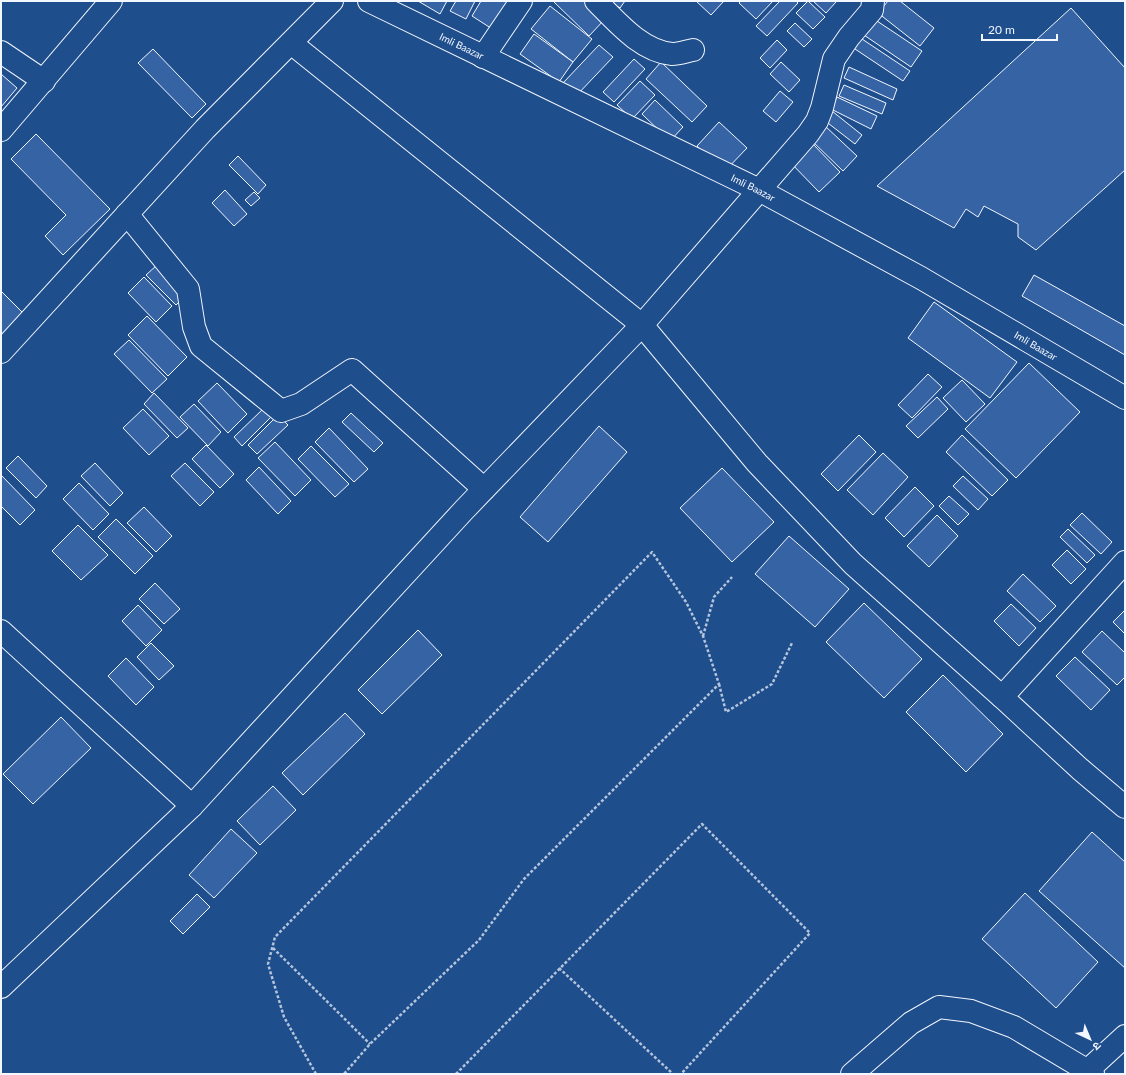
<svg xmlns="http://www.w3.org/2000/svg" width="1126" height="1075" font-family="Lato,'Noto Sans Devanagari',sans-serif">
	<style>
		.building { fill: #3563a3; stroke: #f2f6ff }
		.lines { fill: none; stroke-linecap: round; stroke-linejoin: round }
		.minor-casing { stroke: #f2f6ff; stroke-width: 24 }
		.major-casing { stroke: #f2f6ff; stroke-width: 24 }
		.path { stroke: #b3c4dc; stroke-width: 2.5; stroke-dasharray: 3 2; stroke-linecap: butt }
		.minor { stroke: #1f4e8c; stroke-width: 22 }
		.major { stroke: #1f4e8c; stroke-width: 22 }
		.labels { text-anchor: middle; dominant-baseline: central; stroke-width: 3; stroke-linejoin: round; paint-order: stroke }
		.street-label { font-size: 10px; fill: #f2f6ff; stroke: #1f4e8c }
	</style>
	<rect width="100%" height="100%" fill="#1f4e8c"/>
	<!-- building -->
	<g class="building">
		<polygon points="418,1 447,1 440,14"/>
		<polygon points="456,1 475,1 466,19 450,11"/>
		<polygon points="481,1 516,1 497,32 472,16"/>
		<polygon points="553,1 586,1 605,19 589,36"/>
		<polygon points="609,1 625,1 620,8"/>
		<polygon points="696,1 724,1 711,15"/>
		<polygon points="741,1 773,1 756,19 739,3"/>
		<polygon points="780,1 796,1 798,3 767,36 756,26"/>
		<polygon points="808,1 825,17 813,29 796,13"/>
		<polygon points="813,1 835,1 836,2 826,13"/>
		<polygon points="888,1 900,1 934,28 920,46 878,13"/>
		<polygon points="550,6 592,39 573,62 531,29"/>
		<polygon points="1071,8 1125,68 1125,170 1036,250 1018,237 1018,224 984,206 978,217 966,209 954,228 877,186"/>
		<polygon points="871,17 922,51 911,67 861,33"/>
		<polygon points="795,23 812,39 804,47 787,31"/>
		<polygon points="534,34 573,62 559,82 520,54"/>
		<polygon points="859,37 910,71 903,81 852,47"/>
		<polygon points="777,40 787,50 770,68 760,58"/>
		<polygon points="599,45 613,57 576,96 563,83"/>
		<polygon points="153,49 206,104 192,118 138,63"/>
		<polygon points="634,59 645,69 614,102 603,92"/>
		<polygon points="661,62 707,106 692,122 646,79"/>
		<polygon points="781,62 800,80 789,92 770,74"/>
		<polygon points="849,67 897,89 893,100 844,78"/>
		<polygon points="1,74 17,88 1,107"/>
		<polygon points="640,81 655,95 632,119 617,105"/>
		<polygon points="844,85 886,103 882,114 839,96"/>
		<polygon points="780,91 793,102 776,122 763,111"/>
		<polygon points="837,97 877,116 871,129 831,109"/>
		<polygon points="655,100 683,127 670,141 642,114"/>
		<polygon points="832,111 862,135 855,144 824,120"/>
		<polygon points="719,122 747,148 724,172 697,146"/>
		<polygon points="824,125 857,156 843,171 810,139"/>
		<polygon points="36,134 110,209 63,255 45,236 66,215 11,159"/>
		<polygon points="809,140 840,172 819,192 788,160"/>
		<polygon points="238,156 266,185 258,194 229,165"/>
		<polygon points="225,190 247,214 234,226 212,203"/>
		<polygon points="254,192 260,198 251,206 245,200"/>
		<polygon points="157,265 186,295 176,305 146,275"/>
		<polygon points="1034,275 1125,326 1125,355 1022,296"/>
		<polygon points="144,277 172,306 156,322 128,293"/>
		<polygon points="1,291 27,317 1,342"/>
		<polygon points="934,302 1017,362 990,398 908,338"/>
		<polygon points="147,316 187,357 168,376 128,335"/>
		<polygon points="129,340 167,379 152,393 114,354"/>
		<polygon points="1029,363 1080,412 1016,478 965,429"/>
		<polygon points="928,374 942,387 912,418 898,405"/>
		<polygon points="962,380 985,404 966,422 943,398"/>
		<polygon points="217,383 247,414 228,433 198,401"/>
		<polygon points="154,393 188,428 177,438 144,404"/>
		<polygon points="937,397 948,409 918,438 906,426"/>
		<polygon points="194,404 221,432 208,446 180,417"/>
		<polygon points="143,409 169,436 149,455 123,428"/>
		<polygon points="263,409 271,417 242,446 234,437"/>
		<polygon points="351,413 383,443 374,452 342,422"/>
		<polygon points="278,415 288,425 257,454 248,445"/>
		<polygon points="599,426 627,452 548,542 520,517"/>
		<polygon points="329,428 368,469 354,482 315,442"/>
		<polygon points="859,435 876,452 838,491 821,474"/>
		<polygon points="962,435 1008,480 992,496 946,452"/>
		<polygon points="275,442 311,480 295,496 258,458"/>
		<polygon points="206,445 234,474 220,488 192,459"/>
		<polygon points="311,446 349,484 335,497 298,459"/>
		<polygon points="883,453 908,477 873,515 847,490"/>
		<polygon points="18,456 47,486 36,498 6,468"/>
		<polygon points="95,463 123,493 110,506 81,476"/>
		<polygon points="185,463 214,492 200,506 171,476"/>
		<polygon points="259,467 291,501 278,514 246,480"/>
		<polygon points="722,468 774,522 732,562 680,508"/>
		<polygon points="1,475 35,510 20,525 1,506"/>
		<polygon points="963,476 988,499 978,510 953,486"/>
		<polygon points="79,483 109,514 93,530 63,499"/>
		<polygon points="915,487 934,506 904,537 885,518"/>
		<polygon points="949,496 969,514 958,525 939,506"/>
		<polygon points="144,507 172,536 156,552 127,523"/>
		<polygon points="1082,513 1112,542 1101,554 1070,525"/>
		<polygon points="937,515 958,536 929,567 907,546"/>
		<polygon points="116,519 153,556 135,574 98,537"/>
		<polygon points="78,525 108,555 81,580 52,551"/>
		<polygon points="1068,529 1095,555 1087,563 1060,537"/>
		<polygon points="789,536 849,589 815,627 755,574"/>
		<polygon points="1067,550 1086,569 1071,584 1052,565"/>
		<polygon points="1023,574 1056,606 1040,622 1007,591"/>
		<polygon points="155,583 180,609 164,624 139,599"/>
		<polygon points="864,603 922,659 884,698 826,642"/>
		<polygon points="1011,604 1036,628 1019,646 994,621"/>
		<polygon points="138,605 162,630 146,646 122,621"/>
		<polygon points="1125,610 1125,634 1113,622"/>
		<polygon points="418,630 442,655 382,714 358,690"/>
		<polygon points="1102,631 1125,653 1125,677 1117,685 1082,652"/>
		<polygon points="151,643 174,666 159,680 137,657"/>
		<polygon points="1075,657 1110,690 1091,710 1056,676"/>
		<polygon points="126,658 154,687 136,705 108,676"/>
		<polygon points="943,675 1003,734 966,772 906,712"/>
		<polygon points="345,713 365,734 303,795 282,773"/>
		<polygon points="61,717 91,748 33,804 3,774"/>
		<polygon points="273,786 296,810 260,845 237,821"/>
		<polygon points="231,829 257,853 214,898 189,875"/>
		<polygon points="1092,832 1125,862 1125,968 1039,891"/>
		<polygon points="1025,893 1098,962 1056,1008 982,939"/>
		<polygon points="197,894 210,907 183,934 170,921"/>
	</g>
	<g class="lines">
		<!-- minor casing -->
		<g class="minor-casing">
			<g id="minor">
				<path d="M 596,1 C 617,22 641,51 672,54 C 679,54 687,51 693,50"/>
				<polyline points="291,43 642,325 757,463 853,564 1002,697"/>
				<polyline points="1,52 44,81"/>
				<polyline points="483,57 521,1"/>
				<polyline points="1,130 111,1"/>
				<polyline points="127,214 188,289 194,327 201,346 281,411 301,404 352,370 484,489"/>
				<polyline points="1,352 205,129 332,1"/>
				<polyline points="1125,562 1002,697 1080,769 1125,807"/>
				<polyline points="1,631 192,806"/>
				<polyline points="1,987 192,806 464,510 642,325 808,134 817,121 822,108 834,59 849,37 872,10 873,1"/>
				<polyline points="1088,1070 1125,1036"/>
				<polyline points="852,1074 911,1023 939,1007 971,1011 1014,1027 1093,1074"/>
			</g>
		</g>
		<!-- major casing -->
		<g class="major-casing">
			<g id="major">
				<path id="s1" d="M 369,1 L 759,190 L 921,278 L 1125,398"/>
			</g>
		</g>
		<!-- path -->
		<g class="path">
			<polyline points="703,636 714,597 732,577"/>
			<polyline points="719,684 726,712 772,684 792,643"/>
			<polyline points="273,948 370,1044"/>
			<polyline points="559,968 673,1074"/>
			<polyline points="316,1074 284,1017 268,964 275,937 652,552 686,602 703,636 719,684 524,879 479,940 370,1044 344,1074"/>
			<polyline points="456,1074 702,824 810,933 681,1074"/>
		</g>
		<!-- minor -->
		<use href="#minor" class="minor"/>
		<!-- major -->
		<use href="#major" class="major"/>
	</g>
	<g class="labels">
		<!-- street labels -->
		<g class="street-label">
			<text stroke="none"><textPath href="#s1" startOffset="103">Imli Baazar</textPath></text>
			<text stroke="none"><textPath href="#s1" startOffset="427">Imli Baazar</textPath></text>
			<text stroke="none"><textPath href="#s1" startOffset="751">Imli Baazar</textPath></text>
		</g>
	</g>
	<!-- border -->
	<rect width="1126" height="1075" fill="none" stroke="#f2f6ff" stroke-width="4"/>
	<!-- north arrow -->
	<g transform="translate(1090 1039) rotate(136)" stroke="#1f4e8c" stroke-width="3" paint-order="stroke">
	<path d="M0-3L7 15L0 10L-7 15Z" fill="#f2f6ff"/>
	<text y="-6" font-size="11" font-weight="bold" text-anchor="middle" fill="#f2f6ff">उ</text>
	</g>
	<!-- scale -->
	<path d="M982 34v6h75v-6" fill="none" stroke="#f2f6ff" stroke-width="2"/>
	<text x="988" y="34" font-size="12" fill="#f2f6ff" stroke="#1f4e8c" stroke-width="3" paint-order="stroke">20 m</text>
</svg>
